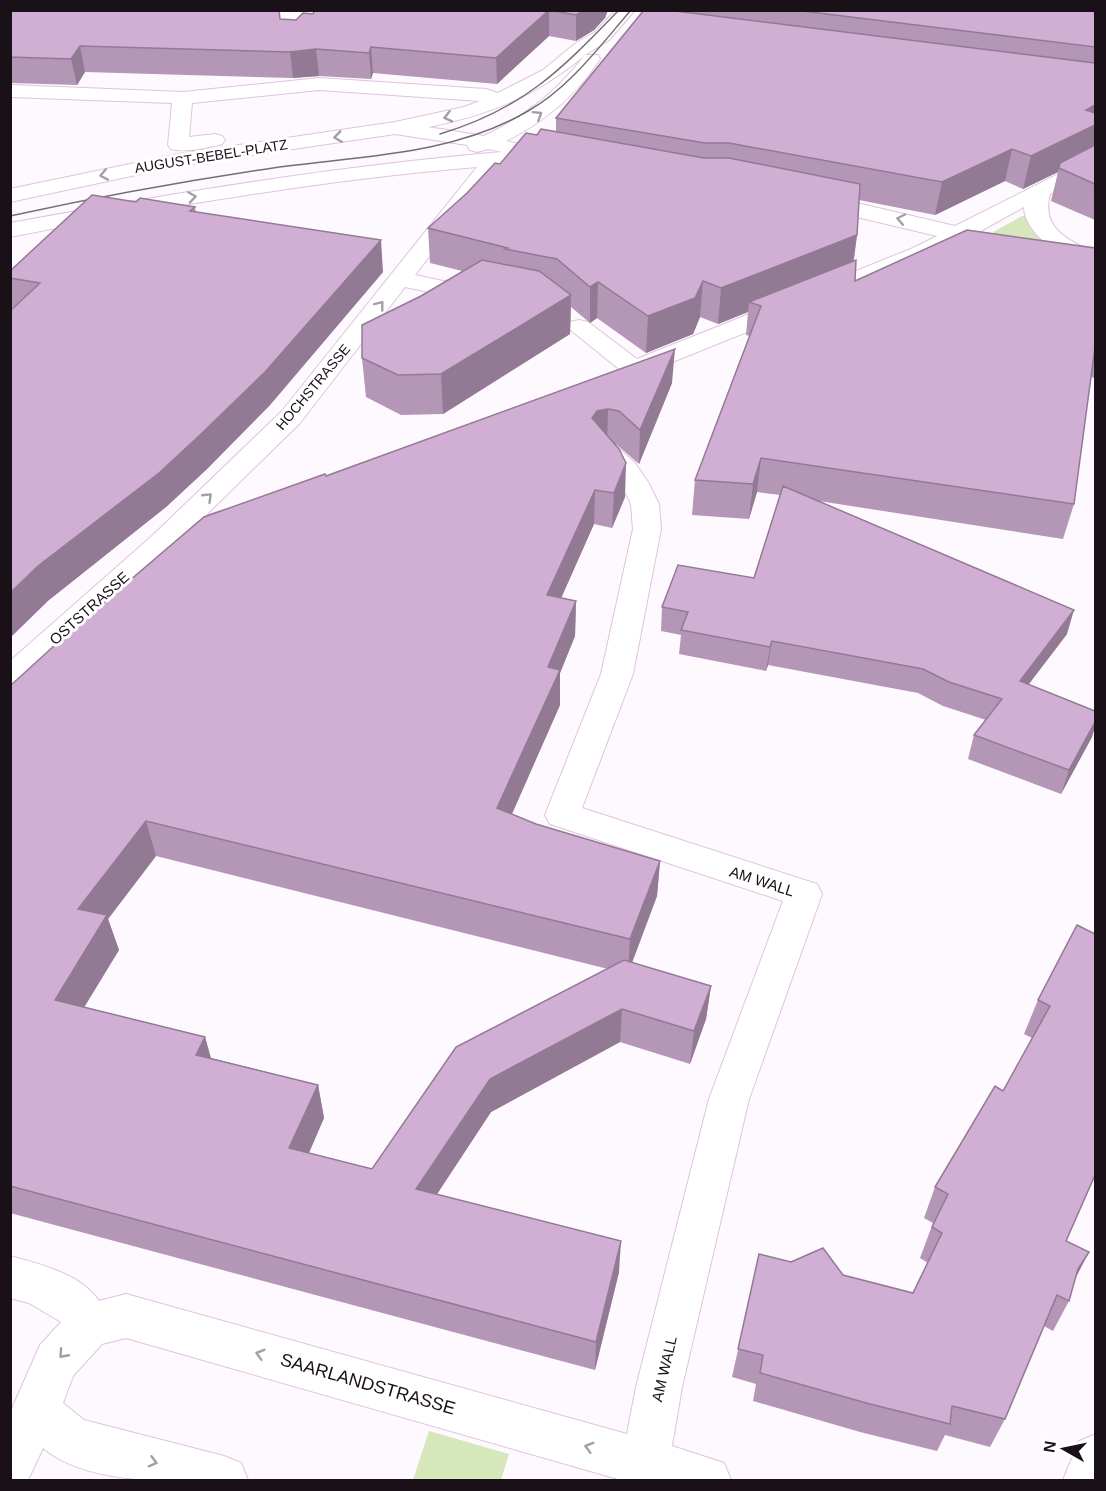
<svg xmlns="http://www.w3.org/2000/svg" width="1106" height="1491" font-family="Helvetica,sans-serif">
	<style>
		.green { fill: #d6e8bb }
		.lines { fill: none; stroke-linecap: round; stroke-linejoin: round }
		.minor-casing { stroke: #dec4dc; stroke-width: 2 }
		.minor { fill: #fff; fill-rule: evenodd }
		.tram { stroke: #756e74; stroke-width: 1.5 }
		.wall { fill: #b496b6; fill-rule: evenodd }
		.shaded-wall { fill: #927a94 }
		.building { fill: #d1afd4; stroke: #927a94; stroke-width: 1.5 }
		.oneway { stroke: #a39fa3 }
		.labels { text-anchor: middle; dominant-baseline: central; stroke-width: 6; stroke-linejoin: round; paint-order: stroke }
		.far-street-label { font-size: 14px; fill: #191018; stroke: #fff }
		.street-label { font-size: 15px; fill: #191018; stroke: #fff }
		.near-street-label { font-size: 18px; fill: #191018; stroke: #fff }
	</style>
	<rect width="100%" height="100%" fill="#fef9fe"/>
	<!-- green -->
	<g class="green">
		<polygon points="1022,216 1026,216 1055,249 994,235 993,232"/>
		<polygon points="429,1431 509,1454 501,1480 413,1480"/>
	</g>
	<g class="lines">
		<!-- minor casing -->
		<g class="minor-casing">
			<g id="minor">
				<path d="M 616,10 L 635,10 L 609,40 L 585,55 L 598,55 L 600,59 C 576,95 546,121 506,141 L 563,155 L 566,159 L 563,163 L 556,165 L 516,155 L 517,158 L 514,162 L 500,165 L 415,275 L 443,281 L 469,279 L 489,284 L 493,289 L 489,294 L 481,296 L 469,293 L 443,295 L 405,287 L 300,423 L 205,516 L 231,508 L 241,511 L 245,517 L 241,523 L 176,545 L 21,687 L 10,690 L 10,661 L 152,536 L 282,411 L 477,167 C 320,180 165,207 10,237 L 10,223 C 174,193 337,166 502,152 L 488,149 L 477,152 L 470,150 L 467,145 L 395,134 L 178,166 L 10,202 L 10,189 L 178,154 L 395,122 L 464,107 L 480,101 L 319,90 L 192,103 L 189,137 L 215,134 L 222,136 L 225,140 L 222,144 C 207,148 186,153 171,149 L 168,145 L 172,103 L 10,97 L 10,85 L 183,92 L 319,78 L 486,89 L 498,93 L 543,70 L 576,43 L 595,32 ZM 584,56 C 557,91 527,115 488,134 L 484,136 L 428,127 C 491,114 534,97 584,56 Z"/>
				<path d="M 1096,155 L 1096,170 L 1050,194 C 1041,230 1068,239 1096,254 L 1096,270 C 1071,264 1024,236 1024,207 L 977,233 L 979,236 L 976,241 L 968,243 L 961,241 L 929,258 L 643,374 L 634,377 L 625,374 L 567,327 L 570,322 L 579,320 L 588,322 L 637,359 L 913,248 L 937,236 L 806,205 L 803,200 L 806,195 L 814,193 L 955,226 Z"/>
				<path d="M 607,445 L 617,447 L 635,463 L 648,482 L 659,504 L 661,529 L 633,674 L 582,808 L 817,884 L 822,894 L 749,1099 L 682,1387 L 672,1446 L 724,1463 L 731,1480 L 618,1480 L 618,1479 L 126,1338 L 102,1344 L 73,1376 L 63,1403 L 84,1420 L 224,1456 L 241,1463 L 248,1480 C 187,1480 92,1489 43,1448 L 28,1480 L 10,1480 L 10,1413 L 40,1345 L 61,1322 L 29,1303 L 10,1298 L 10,1256 C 40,1264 81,1274 99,1301 L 126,1294 L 627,1434 L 636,1387 L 709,1099 L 783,901 L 550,824 L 545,815 L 601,674 L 633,529 L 631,504 L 620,482 L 593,453 L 597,447 Z"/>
				<polygon points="1096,1434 1096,1480 1063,1480 1079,1441"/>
			</g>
		</g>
		<!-- minor -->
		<use href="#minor" class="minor"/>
		<!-- tram -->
		<g class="tram">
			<path d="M 440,134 C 523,109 560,71 619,10"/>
			<path d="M 10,216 C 97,197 185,181 273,168 C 357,156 452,156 528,111 C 570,87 600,46 631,10"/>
		</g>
	</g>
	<!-- wall -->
	<g class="wall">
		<polygon points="10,10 296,20 313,14 315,10 608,10 605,18 594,30 576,41 549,36 497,84 373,73 371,79 319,76 293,78 85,72 77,85 10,83"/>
		<polygon points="644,10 1095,10 1095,220 1051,201 1058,172 1023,189 1005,181 935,215 859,200 857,235 854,260 855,281 1095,248 1095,378 1091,377 1074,504 1063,539 819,501 1067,634 1028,685 1092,737 1061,794 968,759 974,735 986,720 943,706 918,693 768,665 766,671 679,654 681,635 661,631 662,607 754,578 780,495 757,492 749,519 692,515 695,480 750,336 746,335 748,312 718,324 700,317 693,334 646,353 597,318 590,323 571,307 570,334 443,414 401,415 366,397 362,358 421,296 462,271 430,263 428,228 500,164 537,135 556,132 556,118"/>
		<polygon points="136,202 195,207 196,212 383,272 270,405 207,469 166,507 49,600 13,309 10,300 10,271"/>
		<path d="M 672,383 L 639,464 L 617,445 L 615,444 L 625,497 L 612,528 L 594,524 L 561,598 L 576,601 L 575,636 L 560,673 L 560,705 L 512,814 L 536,824 L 660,861 L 657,896 L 632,963 L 711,986 L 706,1019 L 690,1064 L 620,1042 L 491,1112 L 437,1194 L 619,1272 L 595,1370 L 10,1213 L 10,686 L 326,476 ZM 156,856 L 608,969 L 372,1169 L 309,1153 L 324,1118 L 318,1085 L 211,1058 L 205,1037 L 84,1007 L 119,950 L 108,919 Z"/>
		<polygon points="1077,925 1066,1241 1089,1252 1075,1278 1069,1301 1053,1331 1044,1326 1005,1419 990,1447 945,1435 937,1451 860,1432 753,1401 756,1384 732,1377 759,1254 913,1293 928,1263 920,1258 933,1223 924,1218 935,1187 1003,1091 1032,1038 1024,1034 1038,1000"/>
	</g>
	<!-- shaded-wall -->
	<g class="shaded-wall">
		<polygon points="549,10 549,36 497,84 496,58"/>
		<polygon points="584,10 608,10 605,18 594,30 576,41 576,15"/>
		<polygon points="80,46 85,72 77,85 71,59"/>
		<polygon points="371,47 373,73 371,79 369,53"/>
		<polygon points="316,49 319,76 293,78 290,52"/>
		<polygon points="1095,105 1095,153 1060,163 1058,172 1023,189 1031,156 1086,110"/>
		<polygon points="1012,149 1005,181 935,215 942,182"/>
		<polygon points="857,235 852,270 749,302 748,312 718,324 721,288"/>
		<polygon points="381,240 383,272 270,405 207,469 166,507 49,600 10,638 10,593"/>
		<polygon points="703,281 700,317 693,334 646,353 648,316"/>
		<polygon points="598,282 597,318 590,323 590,287"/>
		<polygon points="571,295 570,334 443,414 441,374"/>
		<polygon points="675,349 672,383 639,464 640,430"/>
		<polygon points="608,409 607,443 592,418 597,411"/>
		<polygon points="761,458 757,492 749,519 753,484"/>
		<polygon points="626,463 625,497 612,528 614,493"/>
		<polygon points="595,490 594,524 547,630 547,595"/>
		<polygon points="576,601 575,636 560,673 560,705 499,843 497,808 548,667"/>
		<polygon points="1074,610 1067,634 1013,705 1020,681"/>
		<polygon points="772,641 768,665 766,671 770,647"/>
		<polygon points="1095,722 1095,727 1092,737 1061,794 1069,770"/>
		<polygon points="146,821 156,856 108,919 119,950 68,1034 55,1000 78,909"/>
		<polygon points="660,861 657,896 628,973 630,939"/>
		<polygon points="711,986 706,1019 690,1064 694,1031"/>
		<polygon points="622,1009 620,1042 491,1112 420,1220 416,1189 490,1079"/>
		<polygon points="205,1037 214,1070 196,1055"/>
		<polygon points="318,1085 324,1118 297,1180 289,1148"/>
		<polygon points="621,1241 619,1272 595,1370 596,1342"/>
		<polygon points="1089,1252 1073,1283 1062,1299 1078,1269"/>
	</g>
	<!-- building -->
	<g class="building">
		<polygon points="10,10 279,10 280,19 296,20 303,13 313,14 315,10 549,10 496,58 371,47 369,53 316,49 290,52 80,46 71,59 10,57"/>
		<polygon points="549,10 584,10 576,15"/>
		<polygon points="644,10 667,10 1095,63 1095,105 1086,110 1095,113 1095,125 1031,156 1012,149 942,182 729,143 705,143 556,118"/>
		<polygon points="794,10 1095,10 1095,47"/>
		<polygon points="541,129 704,158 729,158 860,184 857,235 721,288 703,281 695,298 648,316 598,282 590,287 557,259 505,249 508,248 428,228 467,193 495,163 500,164 526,133 537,135"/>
		<polygon points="1095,145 1095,184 1059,168 1060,163"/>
		<polygon points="92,195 136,202 140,198 195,207 190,211 381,240 265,372 200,435 159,473 38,566 10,593 10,311 40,283 10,278 10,271"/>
		<polygon points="967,230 1095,248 1095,347 1074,504 761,458 753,484 695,480 761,306 749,302 856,260 855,281"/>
		<polygon points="482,260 539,271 571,295 441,374 398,375 362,358 362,325 421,296"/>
		<polygon points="675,349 640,430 619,411 608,409 597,411 592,418 619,449 626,463 614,493 595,490 547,595 576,601 548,667 560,670 497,808 536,824 660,861 630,939 146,821 78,909 107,915 55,1000 205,1037 196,1055 318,1085 289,1148 372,1169 456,1047 624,960 711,986 694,1031 622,1009 490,1079 416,1189 621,1241 596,1342 10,1186 10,686 67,634 204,517 325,474 326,476"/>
		<polygon points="783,486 1074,610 1020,681 1095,711 1095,722 1069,770 974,735 1002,699 949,682 923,669 772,641 770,647 681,630 688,612 662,607 678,565 754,578"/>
		<polygon points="1077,925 1095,934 1095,1175 1066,1241 1089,1252 1078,1269 1069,1301 1057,1295 1005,1419 952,1406 950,1424 870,1404 760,1373 763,1355 738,1349 759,1254 791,1262 823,1248 843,1275 913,1293 942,1233 932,1227 948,1194 935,1187 995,1086 1003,1091 1050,1006 1038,1000"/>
	</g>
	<!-- one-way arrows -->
	<defs><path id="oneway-chevron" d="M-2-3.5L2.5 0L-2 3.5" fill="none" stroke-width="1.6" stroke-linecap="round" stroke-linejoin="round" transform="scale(1.5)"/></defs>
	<g class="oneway">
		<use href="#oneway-chevron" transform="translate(538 115) rotate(-32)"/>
		<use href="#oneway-chevron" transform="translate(448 117) rotate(166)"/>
		<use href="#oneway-chevron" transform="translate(338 137) rotate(172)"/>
		<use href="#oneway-chevron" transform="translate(104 175) rotate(169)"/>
		<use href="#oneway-chevron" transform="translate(192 197) rotate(-8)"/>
		<use href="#oneway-chevron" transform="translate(901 219) rotate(-168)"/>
		<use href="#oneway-chevron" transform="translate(380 305) rotate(-52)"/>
		<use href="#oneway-chevron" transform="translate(208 497) rotate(-44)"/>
		<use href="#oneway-chevron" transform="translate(63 1354) rotate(132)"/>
		<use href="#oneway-chevron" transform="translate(260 1354) rotate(-164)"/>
		<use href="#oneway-chevron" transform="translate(589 1447) rotate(-164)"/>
		<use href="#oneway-chevron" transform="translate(153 1462) rotate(15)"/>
	</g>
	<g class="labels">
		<!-- far-street labels -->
		<g class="far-street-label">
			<text transform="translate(211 156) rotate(-9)">AUGUST-BEBEL-PLATZ</text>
			<text transform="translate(313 387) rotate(-50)">HOCHSTRASSE</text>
		</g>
		<!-- street labels -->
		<g class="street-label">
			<text transform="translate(89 608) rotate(-42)">OSTSTRASSE</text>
			<text transform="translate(762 881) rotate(18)">AM WALL</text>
			<text transform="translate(664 1369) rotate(-77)">AM WALL</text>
		</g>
		<!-- near-street labels -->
		<g class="near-street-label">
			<text transform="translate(368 1384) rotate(16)">SAARLANDSTRASSE</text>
		</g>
	</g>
	<!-- border -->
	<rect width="1106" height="1491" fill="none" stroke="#191018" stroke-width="24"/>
	<!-- north arrow -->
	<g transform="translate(1064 1449) rotate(279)" stroke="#ffffff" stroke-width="4.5" paint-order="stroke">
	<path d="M0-4.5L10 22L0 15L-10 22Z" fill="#191018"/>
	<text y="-9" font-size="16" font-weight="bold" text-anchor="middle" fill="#191018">N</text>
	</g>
</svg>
